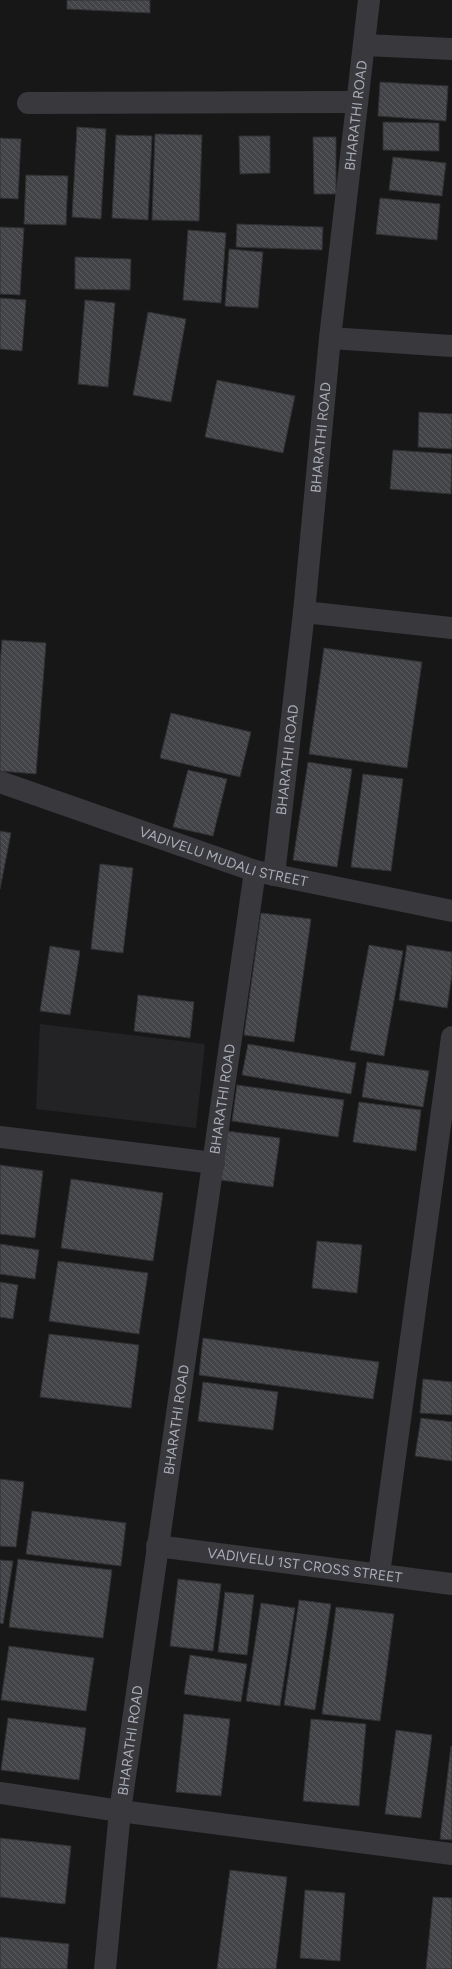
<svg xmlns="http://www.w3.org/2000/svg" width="452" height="1969" font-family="Figtree,sans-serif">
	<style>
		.built { fill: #232325 }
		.building { fill: url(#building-back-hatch); stroke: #313134 }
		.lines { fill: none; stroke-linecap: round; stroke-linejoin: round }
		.minor { stroke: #38383d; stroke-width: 22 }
		.tertiary { stroke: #38383d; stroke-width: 22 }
		.labels { text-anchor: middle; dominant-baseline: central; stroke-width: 3.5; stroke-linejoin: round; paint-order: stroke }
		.street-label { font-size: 14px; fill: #a9adb8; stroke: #121213 }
	</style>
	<defs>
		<pattern id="building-back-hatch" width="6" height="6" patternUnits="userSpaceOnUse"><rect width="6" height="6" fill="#434448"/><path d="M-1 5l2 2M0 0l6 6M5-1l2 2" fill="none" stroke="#5b5c60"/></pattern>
	</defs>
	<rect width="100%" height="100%" fill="#171718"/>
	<!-- built -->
	<polygon class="built" points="40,1024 205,1044 196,1128 36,1109"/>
	<!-- building -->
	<g class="building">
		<polygon points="67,0 150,0 150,13 67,9"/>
		<polygon points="380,82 448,86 446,121 378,116"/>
		<polygon points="383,122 439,123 439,151 383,150"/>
		<polygon points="77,127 106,129 101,219 72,217"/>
		<polygon points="155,134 202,135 199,221 152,220"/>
		<polygon points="116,135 152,136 148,220 112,218"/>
		<polygon points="239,136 270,136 270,173 240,174"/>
		<polygon points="313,137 336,137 336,194 314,194"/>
		<polygon points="0,138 21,139 18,199 0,198"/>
		<polygon points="393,157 446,163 442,196 389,190"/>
		<polygon points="26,175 68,176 66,225 24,224"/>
		<polygon points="380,198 440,204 437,240 376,234"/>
		<polygon points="237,224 323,227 322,250 236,247"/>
		<polygon points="0,227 24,228 20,295 0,294"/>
		<polygon points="188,230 226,233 221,303 183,300"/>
		<polygon points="229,249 263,252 258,308 225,306"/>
		<polygon points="75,257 131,259 130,290 75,289"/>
		<polygon points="0,298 26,300 22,351 0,349"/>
		<polygon points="85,300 115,303 108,387 78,384"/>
		<polygon points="148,312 186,319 171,402 133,395"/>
		<polygon points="217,380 295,396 283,453 205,437"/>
		<polygon points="419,412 452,414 452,449 418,447"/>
		<polygon points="393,450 452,454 451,494 390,489"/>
		<polygon points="2,640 46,643 36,774 0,771 0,664"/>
		<polygon points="324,648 422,662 407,768 309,754"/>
		<polygon points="171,713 251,732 240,777 160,758"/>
		<polygon points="308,762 352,769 337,867 293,860"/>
		<polygon points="188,770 227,779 213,836 173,827"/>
		<polygon points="363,774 403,779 391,871 351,867"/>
		<polygon points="0,831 11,833 0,889"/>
		<polygon points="100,864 133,868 123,953 91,949"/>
		<polygon points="261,913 311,919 294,1042 244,1035"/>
		<polygon points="369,945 403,951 384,1056 350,1050"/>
		<polygon points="407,945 452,952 452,975 447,1008 399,1000"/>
		<polygon points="50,946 80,951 70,1015 40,1011"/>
		<polygon points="138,995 194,1002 190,1038 134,1031"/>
		<polygon points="248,1044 356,1063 351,1094 242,1075"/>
		<polygon points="367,1062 429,1071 423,1107 362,1097"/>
		<polygon points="237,1085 344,1100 338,1137 232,1121"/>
		<polygon points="359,1102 421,1110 416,1151 353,1142"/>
		<polygon points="227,1131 280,1138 273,1187 220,1180"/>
		<polygon points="0,1165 43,1171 35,1238 0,1234"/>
		<polygon points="71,1179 163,1193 153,1261 61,1248"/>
		<polygon points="317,1241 362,1245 357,1293 312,1288"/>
		<polygon points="0,1244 39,1250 35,1279 0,1274"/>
		<polygon points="58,1261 148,1273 139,1334 49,1321"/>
		<polygon points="0,1282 18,1285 13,1319 0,1317"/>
		<polygon points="49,1334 139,1345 131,1408 40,1397"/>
		<polygon points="203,1338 379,1362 373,1399 199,1375"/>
		<polygon points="423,1379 452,1382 452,1415 420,1413"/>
		<polygon points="203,1382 278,1392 273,1430 198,1421"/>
		<polygon points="421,1418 452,1422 452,1461 415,1456"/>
		<polygon points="0,1479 24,1482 16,1547 0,1546"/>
		<polygon points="32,1511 126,1523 121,1566 26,1554"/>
		<polygon points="18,1559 112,1570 103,1638 9,1627"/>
		<polygon points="0,1560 13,1561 3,1624 0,1623"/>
		<polygon points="178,1579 221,1584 213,1651 170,1646"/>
		<polygon points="225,1592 254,1595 247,1655 218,1652"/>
		<polygon points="299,1600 331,1604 315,1710 284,1705"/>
		<polygon points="261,1603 295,1608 280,1706 246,1701"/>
		<polygon points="336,1607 394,1614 380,1721 322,1714"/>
		<polygon points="9,1646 94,1658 86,1711 1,1700"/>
		<polygon points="190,1655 247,1664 241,1702 184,1694"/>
		<polygon points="184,1714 230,1719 221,1796 176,1792"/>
		<polygon points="8,1718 86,1728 79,1780 1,1770"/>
		<polygon points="311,1719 366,1724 359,1806 303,1801"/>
		<polygon points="396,1730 432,1735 421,1818 385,1814"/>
		<polygon points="451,1746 452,1747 452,1840 440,1839"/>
		<polygon points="0,1838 71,1846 65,1904 0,1897"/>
		<polygon points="230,1870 287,1877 276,1969 217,1969"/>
		<polygon points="305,1890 345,1893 340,1961 300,1958"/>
		<polygon points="433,1897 452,1898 452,1969 426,1969"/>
		<polygon points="0,1937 69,1944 67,1969 0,1969"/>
	</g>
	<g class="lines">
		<!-- minor -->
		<g class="minor">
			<polyline points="364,45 452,49"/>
			<polyline points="28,103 357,102"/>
			<polyline points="330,338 452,346"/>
			<polyline points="304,612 452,628"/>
			<path id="s1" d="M 157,1546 L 452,1584"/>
			<polyline points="379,1574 452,1037"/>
			<polyline points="0,1793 120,1811 452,1854"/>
		</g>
		<!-- tertiary -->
		<g class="tertiary">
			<path id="s2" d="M 0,782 L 255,871 L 452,911"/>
			<path id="s3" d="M 274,875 L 304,612 L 330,338 L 369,0"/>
			<polyline points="0,1137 214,1163"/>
			<path id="s4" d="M 105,1969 L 120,1811 L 255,871"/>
		</g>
	</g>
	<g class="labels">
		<!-- street labels -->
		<g class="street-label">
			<text stroke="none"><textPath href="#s3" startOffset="764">BHARATHI ROAD</textPath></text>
			<text stroke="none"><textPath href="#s3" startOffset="440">BHARATHI ROAD</textPath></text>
			<text stroke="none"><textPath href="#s3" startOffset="116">BHARATHI ROAD</textPath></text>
			<text stroke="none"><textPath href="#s2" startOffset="236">VADIVELU MUDALI STREET</textPath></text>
			<text stroke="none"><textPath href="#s4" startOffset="878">BHARATHI ROAD</textPath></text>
			<text stroke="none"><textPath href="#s4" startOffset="554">BHARATHI ROAD</textPath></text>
			<text stroke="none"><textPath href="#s1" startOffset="149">VADIVELU 1ST CROSS STREET</textPath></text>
			<text stroke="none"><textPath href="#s4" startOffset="230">BHARATHI ROAD</textPath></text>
		</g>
	</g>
</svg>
